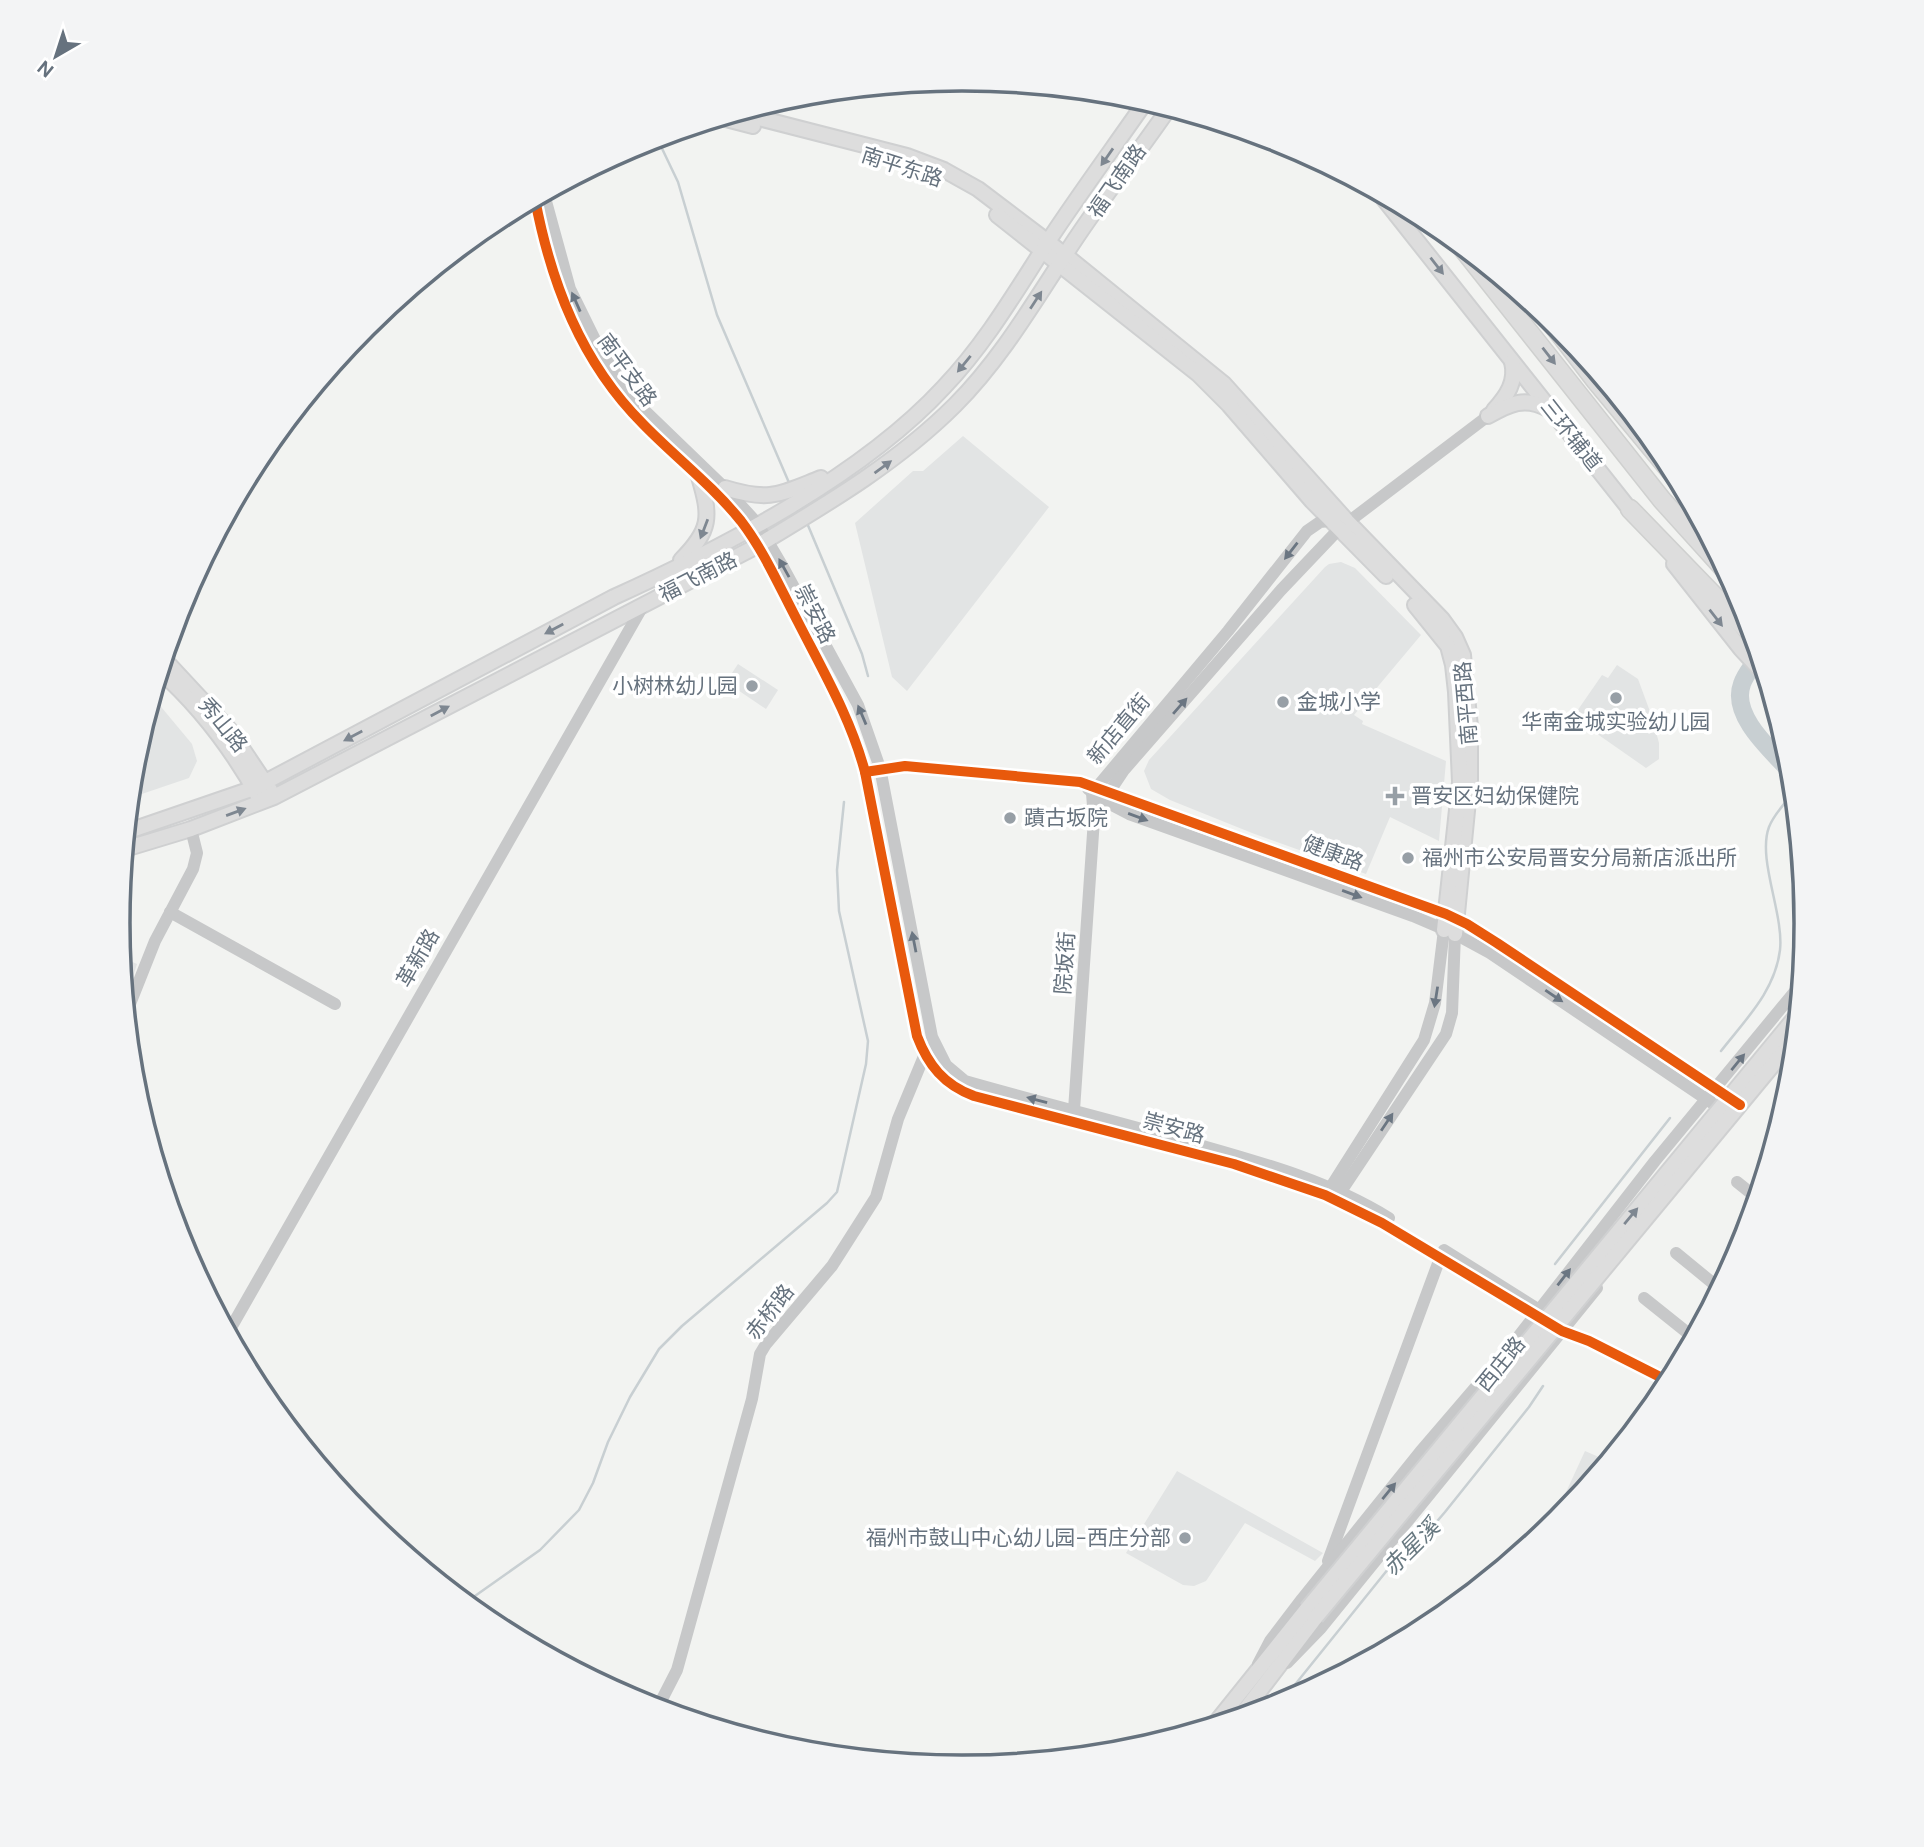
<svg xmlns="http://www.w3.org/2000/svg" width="1924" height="1847" font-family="'DM Sans','Noto Sans SC',sans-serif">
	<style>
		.built { fill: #e2e4e4 }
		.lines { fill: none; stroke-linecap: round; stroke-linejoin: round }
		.stream { stroke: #c8cfd2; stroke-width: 2.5 }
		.river { stroke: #c8cfd2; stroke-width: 18 }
		.major-casing { stroke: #cfd0d1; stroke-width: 18 }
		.highway-casing { stroke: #cfd0cf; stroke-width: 21 }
		.minor { stroke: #c7c8c9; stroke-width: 12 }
		.major { stroke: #ddd; stroke-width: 14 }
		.highway { stroke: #ddd; stroke-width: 18 }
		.major-bridge-casing { stroke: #cfd0d1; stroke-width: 18; stroke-linecap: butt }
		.major-bridge { stroke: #ddd; stroke-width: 14 }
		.cycleway-casing { stroke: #fff; stroke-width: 15 }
		.cycleway { stroke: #e8590c; stroke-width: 10 }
		.oneway { fill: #7e8791 }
		.oneway2 { fill: #6b7682 }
		.poi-dot { fill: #979fa6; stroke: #fff; stroke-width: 2.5 }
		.labels { text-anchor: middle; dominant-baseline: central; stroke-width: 7; stroke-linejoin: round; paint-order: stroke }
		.street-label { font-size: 21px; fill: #66727e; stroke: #fff }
		.poi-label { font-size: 21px; fill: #66727e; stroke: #fff; text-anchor: start }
		.water-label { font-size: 23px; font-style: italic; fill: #687981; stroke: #fff }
		.rim { fill: none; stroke: #66727e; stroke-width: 3.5 }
	</style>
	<rect width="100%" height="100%" fill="#f2f3f1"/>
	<!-- built -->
	<g class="built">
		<polygon points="963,436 1049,507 907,691 892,677 855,523 913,471 923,471"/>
		<polygon points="1341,562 1355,568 1421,635 1354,715 1363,721 1362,724 1446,761 1439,841 1390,817 1366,874 1252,833 1170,800 1151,789 1144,771 1149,760 1325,567 1329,564"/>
		<polygon points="738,664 778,690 766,709 726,682"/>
		<polygon points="1617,665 1638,679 1652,717 1659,743 1659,759 1646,768 1573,717 1602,675 1608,678"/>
		<polygon points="152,696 192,744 197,761 189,778 130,798 134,758"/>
		<polygon points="121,957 137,964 125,1001"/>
		<polygon points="1585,1451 1608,1461 1559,1521 1549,1529"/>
		<polygon points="1177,1471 1323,1553 1315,1561 1245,1523 1206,1581 1194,1586 1183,1585 1126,1553"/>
	</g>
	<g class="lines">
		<!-- stream -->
		<g class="stream">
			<polyline points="657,138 678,182 717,315 790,485"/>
			<polyline points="807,523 862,654 868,676"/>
			<path d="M 1721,1051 C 1746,1019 1775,991 1780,950 C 1784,914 1757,859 1769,827 C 1774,814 1785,803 1794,792"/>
			<polyline points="1555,1264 1670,1118"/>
			<polyline points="465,1603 540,1550 579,1510 593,1483 608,1442 630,1397 659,1349 682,1326 827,1203 837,1192 866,1064 868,1041 839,911 837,870 844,802"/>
			<polyline points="1277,1707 1401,1553 1421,1540 1445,1512 1529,1407 1543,1386"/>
		</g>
		<!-- river -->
		<path class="river" d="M 1759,656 C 1754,665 1745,674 1742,684 C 1730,716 1773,752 1792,773"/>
		<!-- major casing -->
		<g class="major-casing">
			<g id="major">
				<polyline points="739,113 907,156 944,170 978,189 1065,255 1224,384 1347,521 1442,619 1455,637 1463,655 1470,727 1470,780 1455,934"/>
				<polyline points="722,118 753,126"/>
				<polyline points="1379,193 1635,516"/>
				<polyline points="997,215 1198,374 1229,405 1312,501 1386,576"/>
				<path d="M 1494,410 C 1507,396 1517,381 1512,362"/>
				<path d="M 1488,416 C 1509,404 1525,396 1548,409"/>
				<path d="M 725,488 C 770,502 780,494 821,478"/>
				<path d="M 681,560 C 711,530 711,517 699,477"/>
				<polyline points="1674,564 1741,649 1765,675"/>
				<polyline points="1415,605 1448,646 1453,665 1456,692 1460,782 1444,930"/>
				<polyline points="164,659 229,729 270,790"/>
				<path d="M 160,671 C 199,706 233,751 258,796"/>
				<path d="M 126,832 L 254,788 L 614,597 C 724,547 862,476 944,387 C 986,343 1016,291 1049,240 C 1080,193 1114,147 1146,101"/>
				<path d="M 125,849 L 191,829 L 274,797 L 757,546 C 827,504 897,463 955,405 C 999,361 1031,307 1065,255 C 1097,204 1135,158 1169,108"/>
				<polyline points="1239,1718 1316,1617"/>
				<polyline points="1214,1725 1307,1609"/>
			</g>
		</g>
		<!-- highway casing -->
		<g class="highway-casing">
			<g id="highway">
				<polyline points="1460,245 1662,500 1727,572"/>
				<polyline points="1544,313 1596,381 1678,480"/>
				<polyline points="1630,509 1754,637"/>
			</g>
		</g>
		<!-- minor -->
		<g class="minor">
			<path d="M 544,194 L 570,289 L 601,352 L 640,406 L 725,488 L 757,523 L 783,567 L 858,705 L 880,768 L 932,1037 L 946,1065 L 965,1081 C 1042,1103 1119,1122 1196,1144 C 1263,1163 1329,1181 1389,1218"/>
			<path d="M 535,199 C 551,283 581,362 643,424 C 675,457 712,485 741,521 C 764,551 780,588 798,622 C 823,671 851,719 865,772 L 917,1036 C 928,1065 944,1085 974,1096 L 1234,1164 L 1325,1195 L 1382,1223 L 1562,1331 L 1589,1341 L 1670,1382"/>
			<polyline points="873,769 905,766 1080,782 1446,914 1467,924 1497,943 1737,1103"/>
			<polyline points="1088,789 1104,801 1129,814 1413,916 1455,934 1490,953 1712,1103"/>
			<polyline points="1106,797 1124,770 1281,590 1339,529 1488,416"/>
			<polyline points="170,912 335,1004"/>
			<polyline points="126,1014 155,941 193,869 197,853 191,829"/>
			<polyline points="1074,1110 1094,819 1092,793 1228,631 1307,531 1320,522 1339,520"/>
			<polyline points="1737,1182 1757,1198"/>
			<polyline points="1327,1193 1424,1040 1435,1003 1444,930"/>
			<polyline points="1338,1196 1446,1034 1452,1013 1455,934"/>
			<polyline points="1444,1250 1541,1311"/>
			<polyline points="1676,1253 1720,1289"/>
			<polyline points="1644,1298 1694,1338"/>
			<polyline points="228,1333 644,604"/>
			<polyline points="1328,1561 1440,1258"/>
			<polyline points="1287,1663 1321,1628 1597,1288"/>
			<polyline points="1258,1664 1270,1641 1302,1599 1420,1452 1511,1346 1655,1161 1801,984"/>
			<polyline points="657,1709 677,1670 752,1399 760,1354 766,1344 832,1266 876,1197 898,1119 927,1049"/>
		</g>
		<!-- major -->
		<use href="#major" class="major"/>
		<!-- highway -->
		<use href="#highway" class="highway"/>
		<!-- major-bridge casing -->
		<g class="major-bridge-casing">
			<g id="major-bridge">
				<polyline points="1307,1609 1798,1014"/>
				<polyline points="1316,1617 1796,1037"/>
			</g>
		</g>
		<!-- major-bridge -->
		<use href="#major-bridge" class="major-bridge"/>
		<!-- cycleway casing -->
		<g class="cycleway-casing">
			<g id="cycleway">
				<path d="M 535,199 C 551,283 581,362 643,424 C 675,457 712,485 741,521 C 764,551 780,588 798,622 C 823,671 851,719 865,772 L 917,1036 C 928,1065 944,1085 974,1096 L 1234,1164 L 1325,1195 L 1382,1223 L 1562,1331 L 1589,1341 L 1670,1382"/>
				<polyline points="865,772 905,766 1080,782 1446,914 1467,924 1497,943 1740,1105"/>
			</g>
		</g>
		<!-- cycleway -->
		<use href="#cycleway" class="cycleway"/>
	</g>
	<!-- one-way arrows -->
	<defs><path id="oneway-solid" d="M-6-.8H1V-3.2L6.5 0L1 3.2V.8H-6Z" transform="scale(1.75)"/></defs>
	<g class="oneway">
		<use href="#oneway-solid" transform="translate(1107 157) rotate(125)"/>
		<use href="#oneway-solid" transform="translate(1437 266) rotate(52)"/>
		<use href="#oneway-solid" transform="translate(1036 300) rotate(-57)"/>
		<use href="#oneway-solid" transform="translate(1549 356) rotate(52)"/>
		<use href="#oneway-solid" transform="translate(964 364) rotate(129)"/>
		<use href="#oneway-solid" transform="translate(883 467) rotate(-36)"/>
		<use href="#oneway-solid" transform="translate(704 529) rotate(111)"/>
		<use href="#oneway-solid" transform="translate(1716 618) rotate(52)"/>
		<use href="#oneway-solid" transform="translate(554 629) rotate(152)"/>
		<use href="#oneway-solid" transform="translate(440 711) rotate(-28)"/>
		<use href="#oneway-solid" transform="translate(353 736) rotate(152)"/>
		<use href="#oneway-solid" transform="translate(236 812) rotate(-20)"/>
		<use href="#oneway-solid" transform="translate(1631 1216) rotate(-50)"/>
	</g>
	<g class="oneway2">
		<use href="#oneway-solid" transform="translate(576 302) rotate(-114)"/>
		<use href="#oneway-solid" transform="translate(1291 551) rotate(128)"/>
		<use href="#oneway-solid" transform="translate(784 568) rotate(-119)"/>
		<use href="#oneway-solid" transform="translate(1180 706) rotate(-49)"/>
		<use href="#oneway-solid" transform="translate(862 715) rotate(-113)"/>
		<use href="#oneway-solid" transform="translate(1138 817) rotate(20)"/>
		<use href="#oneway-solid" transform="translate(1352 894) rotate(20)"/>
		<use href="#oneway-solid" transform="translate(914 942) rotate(-101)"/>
		<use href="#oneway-solid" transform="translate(1554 996) rotate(34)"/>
		<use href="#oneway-solid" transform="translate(1436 997) rotate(99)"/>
		<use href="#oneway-solid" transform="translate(1738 1062) rotate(-51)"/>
		<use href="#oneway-solid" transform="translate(1037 1100) rotate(-165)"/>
		<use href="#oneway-solid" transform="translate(1387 1122) rotate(-56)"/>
		<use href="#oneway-solid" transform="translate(1564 1277) rotate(-52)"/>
		<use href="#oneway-solid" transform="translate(1389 1491) rotate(-51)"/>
	</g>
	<!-- markers -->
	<g class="poi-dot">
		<circle cx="752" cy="686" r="7"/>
		<circle cx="1616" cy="698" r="7"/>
		<circle cx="1283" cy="702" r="7"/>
		<path d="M1391.5 785.5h7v7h7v7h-7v7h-7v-7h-7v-7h7z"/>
		<circle cx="1010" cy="818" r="7"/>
		<circle cx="1408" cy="858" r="7"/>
		<circle cx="1185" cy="1538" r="7"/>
	</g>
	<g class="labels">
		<!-- street labels -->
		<g class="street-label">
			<text transform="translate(902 167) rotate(18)">南平东路</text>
			<text transform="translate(1117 181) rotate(-55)">福飞南路</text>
			<text transform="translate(627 370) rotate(54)">南平支路</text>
			<text transform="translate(1571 435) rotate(52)">三环辅道</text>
			<text transform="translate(698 577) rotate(-27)">福飞南路</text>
			<text transform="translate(815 614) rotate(63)">崇安路</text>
			<text transform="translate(1466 703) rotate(-95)">南平西路</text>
			<text transform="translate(223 725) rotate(51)">秀山路</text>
			<text transform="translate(1119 729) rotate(-50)">新店直街</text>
			<text transform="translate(1333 853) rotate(20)">健康路</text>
			<text transform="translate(418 958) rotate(-60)">革新路</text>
			<text transform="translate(1065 963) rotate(-86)">院坂街</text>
			<text transform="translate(1174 1128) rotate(15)">崇安路</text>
			<text transform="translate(770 1312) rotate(-52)">赤桥路</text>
			<text transform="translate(1501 1364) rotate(-51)">西庄路</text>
		</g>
		<!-- poi labels -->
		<g class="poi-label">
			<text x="738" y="686" text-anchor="end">小树林幼儿园</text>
			<text x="1297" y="702">金城小学</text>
			<text x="1616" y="722" text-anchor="middle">华南金城实验幼儿园</text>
			<text x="1411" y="796">晋安区妇幼保健院</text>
			<text x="1024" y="818">蹟古坂院</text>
			<text x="1422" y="858">福州市公安局晋安分局新店派出所</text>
			<text x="1171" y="1538" text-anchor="end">福州市鼓山中心幼儿园-西庄分部</text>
		</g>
		<!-- water labels -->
		<g class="water-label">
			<text transform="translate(1411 1547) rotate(-45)">赤星溪</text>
		</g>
	</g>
	<!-- crop -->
	<path d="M0 0H1924V1847H0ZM130 923a832 832 0 1 1 1664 0a832 832 0 1 1-1664 0Z" fill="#f3f4f5" fill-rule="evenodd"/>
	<path class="rim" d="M130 923a832 832 0 1 1 1664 0a832 832 0 1 1-1664 0Z"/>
	<!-- north arrow -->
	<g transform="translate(56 56) rotate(219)" stroke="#ffffff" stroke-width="5" paint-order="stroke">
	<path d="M0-5L12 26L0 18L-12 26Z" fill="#66727e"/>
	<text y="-10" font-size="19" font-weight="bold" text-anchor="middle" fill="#66727e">N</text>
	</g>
</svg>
